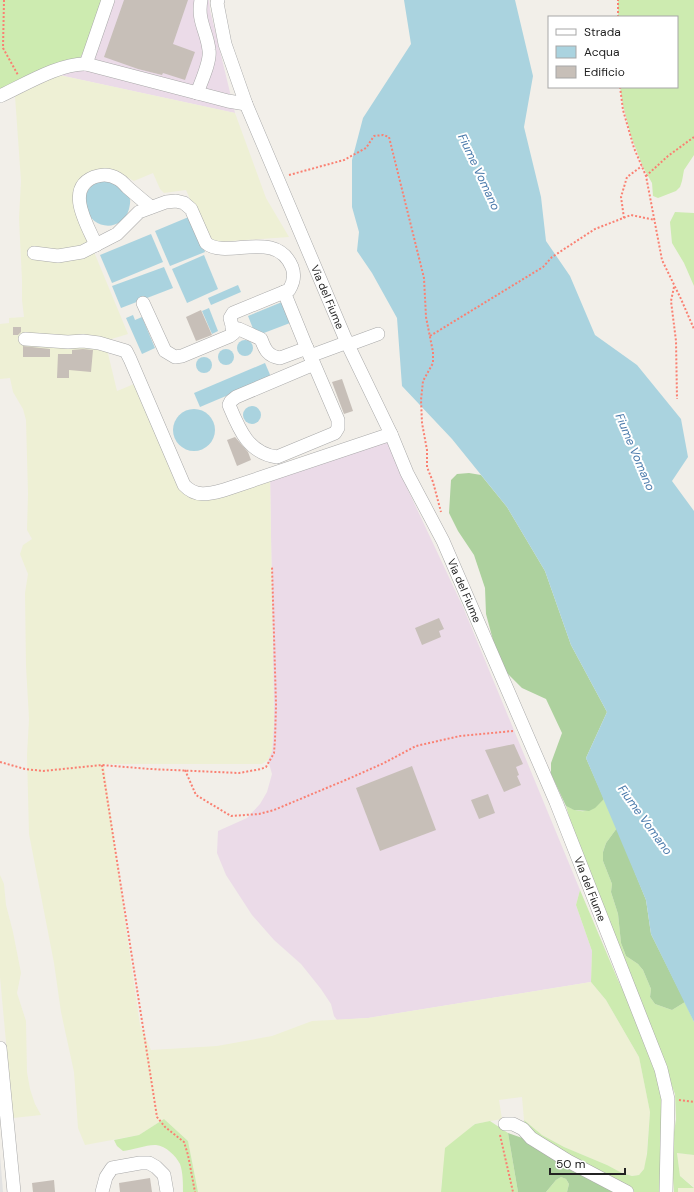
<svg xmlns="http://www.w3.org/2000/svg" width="694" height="1192" font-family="'DM Sans',sans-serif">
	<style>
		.industrial { fill: #ebdbe8 }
		.farmland { fill: #eef0d5 }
		.grass { fill: #cdebb0 }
		.forest { fill: #add19e }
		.parking { fill: #e2e2e2 }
		.water { fill: #aad3df }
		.building { fill: #c7bfb8 }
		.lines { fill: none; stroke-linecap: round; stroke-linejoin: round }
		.minor-casing { stroke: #a9a9a9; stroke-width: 14 }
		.path { stroke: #fa8072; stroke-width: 2; stroke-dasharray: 2 2; stroke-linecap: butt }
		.minor { stroke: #fff; stroke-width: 13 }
		.labels { text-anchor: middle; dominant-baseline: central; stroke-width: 4; stroke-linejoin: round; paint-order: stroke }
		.street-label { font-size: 11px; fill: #222; stroke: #fff }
		.water-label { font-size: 12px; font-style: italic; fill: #4a7aab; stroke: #fff }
	</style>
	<rect width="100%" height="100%" fill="#f2efe9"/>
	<!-- industrial -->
	<g class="industrial">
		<polygon points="105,0 209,0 210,10 235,113 59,75 15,96 0,98"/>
		<polygon points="384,439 391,441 408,490 463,607 580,890 576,905 592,951 591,982 368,1018 337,1020 334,1016 331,1004 321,989 301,964 274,940 252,915 226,875 217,853 218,831 247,818 260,804 267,792 272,774 268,760 272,751 274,720 270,475"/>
	</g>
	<!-- farmland -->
	<g class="farmland">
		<polygon points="59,75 235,113 266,198 289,237 217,242 211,238 202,226 186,190 164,193 160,189 153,173 134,181 123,175 96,172 75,206 128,334 105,341 117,391 139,382 178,477 197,494 270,475 274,720 272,751 268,760 262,764 104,764 128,942 140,1025 151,1050 217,1046 272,1036 312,1021 368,1018 591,982 606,1000 639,1057 650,1112 646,1163 644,1169 639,1175 632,1176 622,1173 607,1165 564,1147 542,1135 524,1120 522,1097 499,1100 502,1119 474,1124 442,1178 441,1192 198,1192 188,1141 164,1119 139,1135 85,1145 78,1128 74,1072 61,1012 54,963 29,834 27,755 29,719 26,666 25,593 28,574 20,554 23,545 32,539 27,530 28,494 26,420 23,409 13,392 10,378 0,379 0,324 9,323 9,318 24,317 22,300 22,280 19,218 21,181 15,96"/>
		<polygon points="0,875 4,884 6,905 13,932 21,973 17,993 26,1021 27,1072 30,1089 35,1104 41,1115 13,1118 0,977"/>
		<polygon points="677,1153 694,1155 694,1192 678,1192 677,1188 694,1187 680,1176"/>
	</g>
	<!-- grass -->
	<g class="grass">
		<polygon points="0,0 105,0 88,44 80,58 0,90"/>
		<polygon points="618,0 694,0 694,155 684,170 682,181 680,187 676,191 658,198 653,196 652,183 643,167 631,136 623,105 620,87 677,87 677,17 618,17"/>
		<polygon points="675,212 694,213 694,286 684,263 672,243 670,222"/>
		<path d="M 604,799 L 617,828 L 606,843 L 603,852 L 603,861 L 612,884 L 611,892 L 618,914 L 621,943 L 626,956 L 638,964 L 643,970 L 651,989 L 650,997 L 655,1004 L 672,1010 L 685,1002 L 694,1022 L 694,1155 L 677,1153 L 680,1176 L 694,1188 L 678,1188 L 678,1192 L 674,1192 L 671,1152 L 676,1119 L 675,1094 L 580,853 L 566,806 C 583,815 591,812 604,799 Z"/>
		<polygon points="580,890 618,980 643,1032 664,1088 666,1192 630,1192 526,1129 524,1120 542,1135 564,1147 607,1165 622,1173 632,1176 639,1175 644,1169 647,1154 650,1112 639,1057 606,1000 591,982 592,951 576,905"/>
		<path d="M 164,1119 L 188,1141 L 198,1192 L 183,1192 C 183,1184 183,1172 180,1164 C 176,1156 166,1146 156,1145 C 149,1144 132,1150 123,1151 L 117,1146 L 114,1140 L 139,1135 Z"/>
		<polygon points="490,1121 508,1133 518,1192 441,1192 445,1148 475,1124"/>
		<polygon points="561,1177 566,1179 569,1184 567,1192 546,1192 556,1180"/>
	</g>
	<!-- forest -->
	<g class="forest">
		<polygon points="469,473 481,475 507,507 545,571 571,645 607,712 586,758 604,799 595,808 589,811 574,810 566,806 551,774 551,763 562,733 546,699 522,688 504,670 493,640 486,614 485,588 474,555 458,531 449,513 451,480 457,474"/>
		<polygon points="617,828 646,900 651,934 685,1002 672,1010 655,1004 650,997 651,989 643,970 638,964 626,956 621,943 618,914 611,892 612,884 603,861 603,852 606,843"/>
		<polygon points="508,1133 528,1140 619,1192 567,1192 569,1184 566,1179 561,1177 556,1180 546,1192 518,1192"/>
	</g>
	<!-- parking -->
	<polygon class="parking" points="0,1155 3,1192 0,1192"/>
	<!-- water -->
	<g class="water">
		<polygon points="404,0 515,0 533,76 524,127 541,197 546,241 570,276 595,335 637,365 681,419 688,457 672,481 694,511 694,1022 651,934 646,900 586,758 607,712 571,645 545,571 507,507 452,439 402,386 397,318 372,273 357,251 359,232 352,207 352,160 363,118 411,44"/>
		<path d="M 114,181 C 119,186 126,191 129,197 C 131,200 130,205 129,209 C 123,232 91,231 86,207 C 85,202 85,199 86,195 C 91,181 102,181 114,181 Z"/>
		<polygon points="191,216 205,252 170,266 155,231"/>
		<polygon points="151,234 163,262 112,283 100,255"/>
		<polygon points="204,255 218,289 187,303 172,269"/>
		<polygon points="164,267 173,288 121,308 112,286"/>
		<polygon points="238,285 241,292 211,305 208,298"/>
		<polygon points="282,302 290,323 256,336 248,316"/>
		<polygon points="209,308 218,331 212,334 202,311"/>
		<polygon points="133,315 135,320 142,317 155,348 142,354 126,318"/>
		<circle cx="245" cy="348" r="8"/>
		<circle cx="226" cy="357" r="8"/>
		<circle cx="204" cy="365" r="8"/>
		<polygon points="265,363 271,377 200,407 194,393"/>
		<circle cx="252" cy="415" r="9"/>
		<circle cx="194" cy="430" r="21"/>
	</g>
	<!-- building -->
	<g class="building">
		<polygon points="124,0 188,0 173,44 195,52 185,80 163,73 162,75 138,69 104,57"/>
		<polygon points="201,310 212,335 196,341 186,317"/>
		<polygon points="13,327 21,327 21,332 18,335 13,335"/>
		<polygon points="23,346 50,349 50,357 23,357"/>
		<polygon points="83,349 93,350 91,372 69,370 69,378 57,378 58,354 72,354 72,350"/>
		<polygon points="342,379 353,411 344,414 332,382"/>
		<polygon points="235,437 248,452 251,460 237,466 227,440"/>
		<polygon points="439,618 444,629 439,631 441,637 422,645 415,628"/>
		<polygon points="514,744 523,764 516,767 519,775 517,776 521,785 504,792 485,750"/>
		<polygon points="412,766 436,830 380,851 356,788"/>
		<polygon points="488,794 495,813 479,819 471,800"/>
		<polygon points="150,1178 152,1192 120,1192 119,1183"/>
		<polygon points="54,1180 55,1192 33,1192 32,1183"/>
	</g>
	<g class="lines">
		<!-- minor casing -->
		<g class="minor-casing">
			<g id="minor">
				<path id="s1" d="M 218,0 L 217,3 L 225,44 L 246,104 L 348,345 L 391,434 L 407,473 L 443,541 L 556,802 L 661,1069 L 668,1099 L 666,1192"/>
				<polyline points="86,64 108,0"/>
				<path d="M 197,93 C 201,82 211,61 209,50 C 207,31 197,21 201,0"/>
				<path d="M 0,96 C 24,85 60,63 86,64 L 228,101 L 246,104"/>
				<path d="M 96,245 C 88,226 64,189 94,177 C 102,174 110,174 118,179 C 122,181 124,184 127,187 C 135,194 143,201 151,207"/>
				<path d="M 34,253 L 58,256 L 82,252 L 117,234 L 139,212 L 166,202 L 176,201 L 184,203 L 191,209 L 206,243 C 226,260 276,228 292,267 C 295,275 294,282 289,290 L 233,313 L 230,318 L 234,333 L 230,336 L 182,356 L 175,357 L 165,351 L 143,303"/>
				<path d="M 284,292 L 310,356 L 314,364 L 338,420 L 338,428 L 335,433 L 277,457 C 248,453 239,429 229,405 L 231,401 L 236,397 L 314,364"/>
				<path d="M 232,328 L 239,329 L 261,339 C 265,350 268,356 280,358 L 307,348"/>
				<path d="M 25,339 L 68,342 L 83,341 L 99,343 L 126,351 L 130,359 L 184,485 C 196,498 209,494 224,490 L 391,434"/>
				<polyline points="348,345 378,334"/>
				<polyline points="310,356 348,342"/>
				<polyline points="0,1048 14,1192"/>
				<polyline points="505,1124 513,1124 523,1129 531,1138 568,1161 627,1192"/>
				<polyline points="102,1192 106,1177 112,1168 140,1163 149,1163 156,1167 164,1175 167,1192"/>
			</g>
		</g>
		<!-- path -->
		<g class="path">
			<polyline points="4,0 3,48 18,75"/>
			<polyline points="618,17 618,0"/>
			<polyline points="620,87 623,110 634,148 646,176 662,260 681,299 694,329"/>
			<polyline points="289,175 344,160 366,148 374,136 383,135 389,137 424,278 426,317 433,352 433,363 423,381 421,400 422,423 427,450 427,467 433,482 441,512"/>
			<polyline points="646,176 668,156 694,137"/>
			<polyline points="624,218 621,197 627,177 642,166"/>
			<polyline points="674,287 671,301 676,341 677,399"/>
			<polyline points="430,336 543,267 552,257 595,229 631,215 655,220"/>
			<polyline points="0,762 25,769 43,771 102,765 150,769 239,773 261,769 266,767 274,753 275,740 276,705 272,566"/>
			<polyline points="102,765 157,1117 165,1127 184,1142 188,1155 195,1192"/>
			<polyline points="185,770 196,795 231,816 259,814 274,810 348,779 384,763 416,746 460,736 513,731"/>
			<polyline points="679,1100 694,1102"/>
			<polyline points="500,1135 513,1192"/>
		</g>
		<!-- minor -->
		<use href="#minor" class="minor"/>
	</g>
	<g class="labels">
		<!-- street labels -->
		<g class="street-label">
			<text stroke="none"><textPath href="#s1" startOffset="318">Via del Fiume</textPath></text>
			<text stroke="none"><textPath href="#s1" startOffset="642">Via del Fiume</textPath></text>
			<text stroke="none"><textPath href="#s1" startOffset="966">Via del Fiume</textPath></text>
		</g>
		<!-- water labels -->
		<g class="water-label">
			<text transform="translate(479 172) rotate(65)">Fiume Vomano</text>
			<text transform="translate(635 452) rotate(67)">Fiume Vomano</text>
			<text transform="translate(645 820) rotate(54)">Fiume Vomano</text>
		</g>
	</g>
	<!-- legend -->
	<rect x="548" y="16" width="130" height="72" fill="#ffffff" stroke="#a7a7a7"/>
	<rect x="556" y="29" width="20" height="6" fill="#ffffff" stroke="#a7a7a7"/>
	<text x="584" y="36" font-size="12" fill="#222222">Strada</text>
	<rect x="556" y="46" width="20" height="12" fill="#aad3df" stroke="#a7a7a7"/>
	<text x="584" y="56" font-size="12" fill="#222222">Acqua</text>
	<rect x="556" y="66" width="20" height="12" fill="#c7bfb8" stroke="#a7a7a7"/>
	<text x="584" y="76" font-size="12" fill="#222222">Edificio</text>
	<!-- scale -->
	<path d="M550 1168v6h75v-6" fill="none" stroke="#222222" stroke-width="2"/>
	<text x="556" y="1168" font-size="12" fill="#222222" stroke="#ffffff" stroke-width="3" paint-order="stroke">50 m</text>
</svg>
